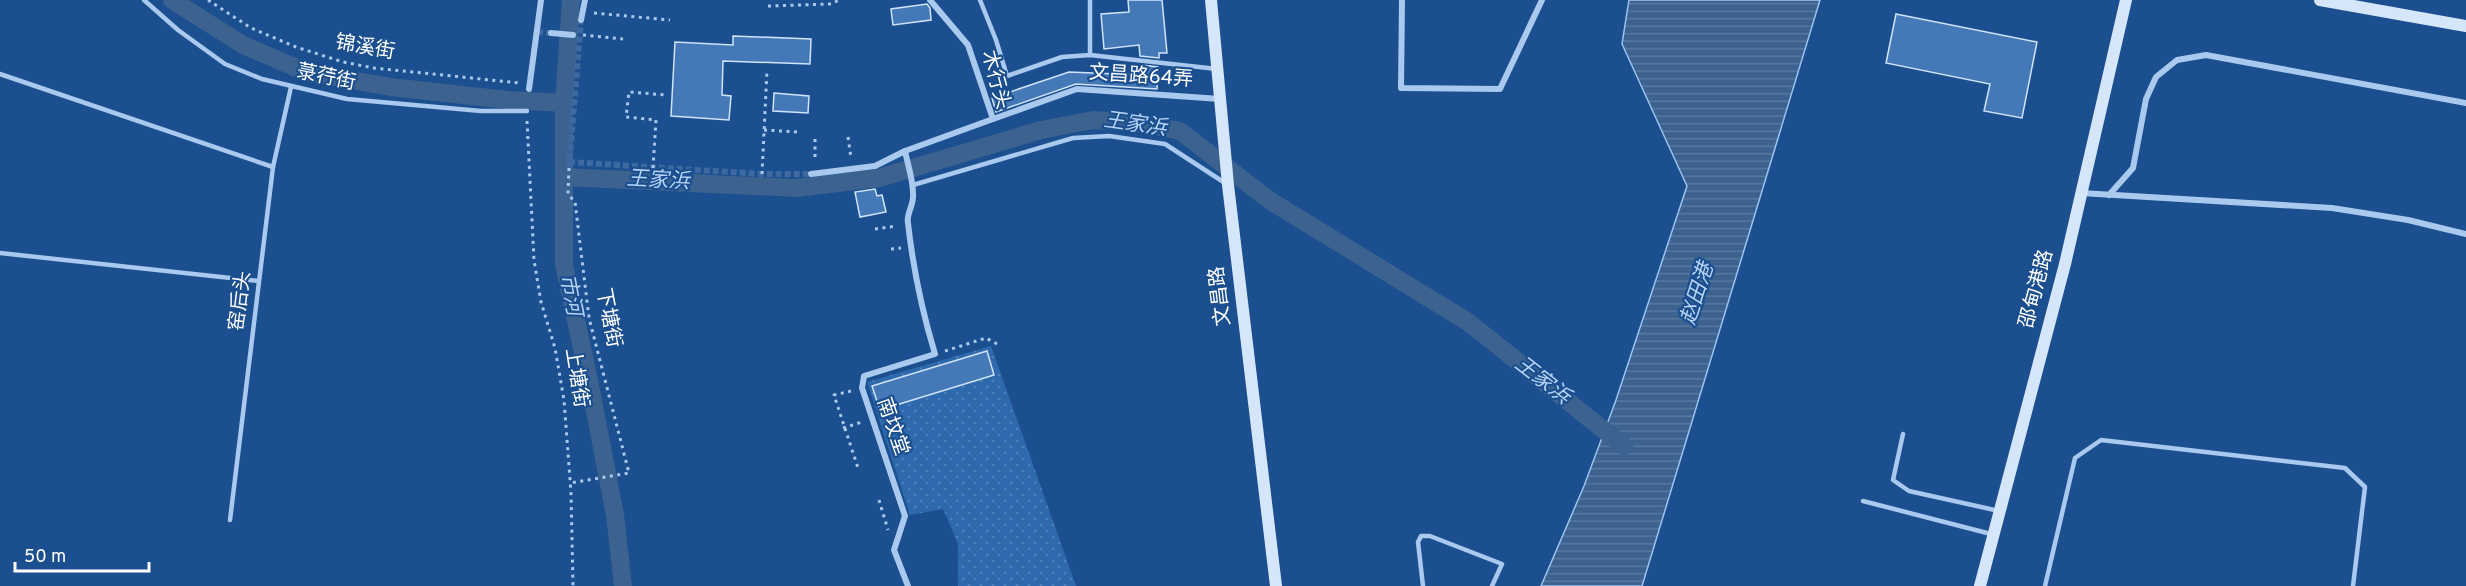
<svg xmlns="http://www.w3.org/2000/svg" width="2466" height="586" font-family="Overpass,'Noto Sans SC',sans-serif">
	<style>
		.green { fill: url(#green-dots) }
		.water { fill: url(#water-rules); stroke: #9cc4f0; stroke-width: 1.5 }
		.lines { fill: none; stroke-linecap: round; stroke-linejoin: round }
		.canal { stroke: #3c6290; stroke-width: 18 }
		.building { fill: #4478b7; stroke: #cfe3fa; stroke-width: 1.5 }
		.street-tunnel { stroke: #3d69a0; stroke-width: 6; stroke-dasharray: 6 3; stroke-linecap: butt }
		.path { stroke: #a9c9ee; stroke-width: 3; stroke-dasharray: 3 4.5; stroke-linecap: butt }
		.lane { stroke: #a9c9ee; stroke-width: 4.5 }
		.street { stroke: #a9c9ee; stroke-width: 6 }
		.secondary { stroke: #d6e6fa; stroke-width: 12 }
		.labels { text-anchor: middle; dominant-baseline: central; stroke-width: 4.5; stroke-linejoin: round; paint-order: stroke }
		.street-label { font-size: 20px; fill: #fff; stroke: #1b4f8f }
		.water-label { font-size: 21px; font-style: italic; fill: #b5d3f5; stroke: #1b4f8f }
	</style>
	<defs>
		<pattern id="green-dots" width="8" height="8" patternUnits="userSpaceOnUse" patternTransform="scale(1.5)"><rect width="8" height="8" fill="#2e69ad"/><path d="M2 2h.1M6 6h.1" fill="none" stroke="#4d80b9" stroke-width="1.8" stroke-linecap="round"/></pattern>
		<pattern id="water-rules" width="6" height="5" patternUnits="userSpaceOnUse" patternTransform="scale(1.5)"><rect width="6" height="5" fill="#3c6290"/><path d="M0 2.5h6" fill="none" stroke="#597aa1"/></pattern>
	</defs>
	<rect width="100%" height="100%" fill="#1b4f8f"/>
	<!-- green -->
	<polygon class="green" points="991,346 1076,586 958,586 958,544 943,509 910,515 867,382"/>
	<!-- water -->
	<polygon class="water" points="1629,0 1820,0 1642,586 1541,586 1584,486 1616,400 1687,186 1622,44"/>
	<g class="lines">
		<!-- canal -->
		<g class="canal">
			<polyline points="172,0 243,45 306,72 391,87 508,100 564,103"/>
			<polyline points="571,0 564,103 564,265 589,380 615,515 623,586"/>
			<polyline points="564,177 797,188 879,178 1041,130 1093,120 1145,124 1180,131 1269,200 1468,322 1624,446"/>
		</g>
	</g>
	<!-- building -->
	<g class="building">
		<polygon points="1128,0 1162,0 1167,53 1159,53 1159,58 1140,56 1139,45 1104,49 1101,14 1129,12"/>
		<polygon points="927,4 930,8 931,20 893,25 891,9"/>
		<polygon points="1896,14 2037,42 2022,118 1984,111 1990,84 1886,63"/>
		<polygon points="733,36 811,39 810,64 723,61 722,95 731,96 729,120 671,116 675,42 733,45"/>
		<polygon points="1141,65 1158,67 1157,89 1076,84 996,112 992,98 1069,72 1142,75"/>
		<polygon points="774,93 809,96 808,113 773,111"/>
		<polygon points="875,189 877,196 882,195 886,212 860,217 855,192"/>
		<polygon points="987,351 994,375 880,410 872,386"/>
	</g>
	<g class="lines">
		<!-- street-tunnel -->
		<g class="street-tunnel">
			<polyline points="537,32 551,33"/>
			<polyline points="569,162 762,174 811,174"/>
			<polyline points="569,168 581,20"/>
		</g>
		<!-- path -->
		<g class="path">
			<polyline points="208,0 251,28 296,47 343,62 374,68 520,83"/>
			<polyline points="768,6 831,4 839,0"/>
			<polyline points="594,13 670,20"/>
			<polyline points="583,35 623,39"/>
			<polyline points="527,121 534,260 541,302 555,348 564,400 571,493 573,586"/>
			<polyline points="764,130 798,132"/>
			<polyline points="848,137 851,158"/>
			<polyline points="815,139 815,161"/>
			<polyline points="569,168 568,194 575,202 589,318 629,473 570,483"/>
			<polyline points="653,168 656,120 626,117 629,92 667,95"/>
			<polyline points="762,174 767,70"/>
			<polyline points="875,229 897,226"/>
			<polyline points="891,249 901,248"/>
			<polyline points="945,351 986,338 1001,346"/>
			<polyline points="851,391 834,395 858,468"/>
			<polyline points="843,428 862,422"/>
			<polyline points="879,500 888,530"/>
		</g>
		<!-- lane -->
		<g class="lane">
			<polyline points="144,0 178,30 225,64 262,79 347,99 481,111 527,111"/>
			<polyline points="980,0 996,40 1007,76 1062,57 1090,55 1217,69"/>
			<polyline points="1090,0 1090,55"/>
			<polyline points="0,74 273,167"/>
			<polyline points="913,185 1073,138 1109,136 1165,144 1225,183"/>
			<polyline points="0,253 258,281"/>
			<polyline points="1903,434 1893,480 1909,491 1999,511"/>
			<polyline points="1863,501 1991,534"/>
			<polyline points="230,520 273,167 291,87"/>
			<polyline points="1423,586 1418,542 1421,536 1430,536 1502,564 1492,586"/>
			<polyline points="2045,586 2075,458 2101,440 2345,468 2365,487 2353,586"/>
		</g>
		<!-- street -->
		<g class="street">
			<polyline points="1402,0 1401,88 1500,89 1542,0"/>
			<polyline points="581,20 585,0"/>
			<polyline points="551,33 573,35"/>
			<polyline points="529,89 541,0"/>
			<polyline points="993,119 1077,89 1220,99"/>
			<polyline points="811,174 875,166 905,151"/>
			<polyline points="2081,193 2332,208 2408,220 2466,234"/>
			<polyline points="2109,195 2133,168 2146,99 2156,77 2177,60 2206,55 2466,103"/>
			<path d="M 908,586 L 894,550 L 905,516 L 862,388 L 864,376 L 935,354 C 922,311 913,268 908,223 C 906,215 913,206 913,197 C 914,182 908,166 905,151 L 993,119 L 968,45 L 930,0"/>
		</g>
		<!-- secondary -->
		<g class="secondary">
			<polyline points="1211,0 1228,185 1276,586"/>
			<polyline points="2320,0 2466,26"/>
			<polyline points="1980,586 2065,264 2126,0"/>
		</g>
	</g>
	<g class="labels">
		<!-- street labels -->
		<g class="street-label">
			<text transform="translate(365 48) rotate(10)">锦溪街</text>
			<text transform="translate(1141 77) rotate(4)">文昌路64弄</text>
			<text transform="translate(326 78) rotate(12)">菉荇街</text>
			<text transform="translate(995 80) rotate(75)">木行头</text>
			<text transform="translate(2037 289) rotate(-75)">邵甸港路</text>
			<text transform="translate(1221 296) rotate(-97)">文昌路</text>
			<text transform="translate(241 301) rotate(-83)">窑后头</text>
			<text transform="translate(608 318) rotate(79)">下塘街</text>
			<text transform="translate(576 378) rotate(81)">上塘街</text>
			<text transform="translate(892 427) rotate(71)">南坟堂</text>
		</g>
		<!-- water labels -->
		<g class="water-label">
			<text transform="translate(1135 125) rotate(8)">王家浜</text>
			<text transform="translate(658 181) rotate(3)">王家浜</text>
			<text transform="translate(1698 294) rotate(-72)">赵田港</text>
			<text transform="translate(570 295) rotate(79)">市河</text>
			<text transform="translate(1542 381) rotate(38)">王家浜</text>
		</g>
	</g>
	<!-- scale -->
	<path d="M15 562v9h134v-9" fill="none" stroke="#ffffff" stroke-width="3"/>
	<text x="24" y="562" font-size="18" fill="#ffffff" stroke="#1b4f8f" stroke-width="4.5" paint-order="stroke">50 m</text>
</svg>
